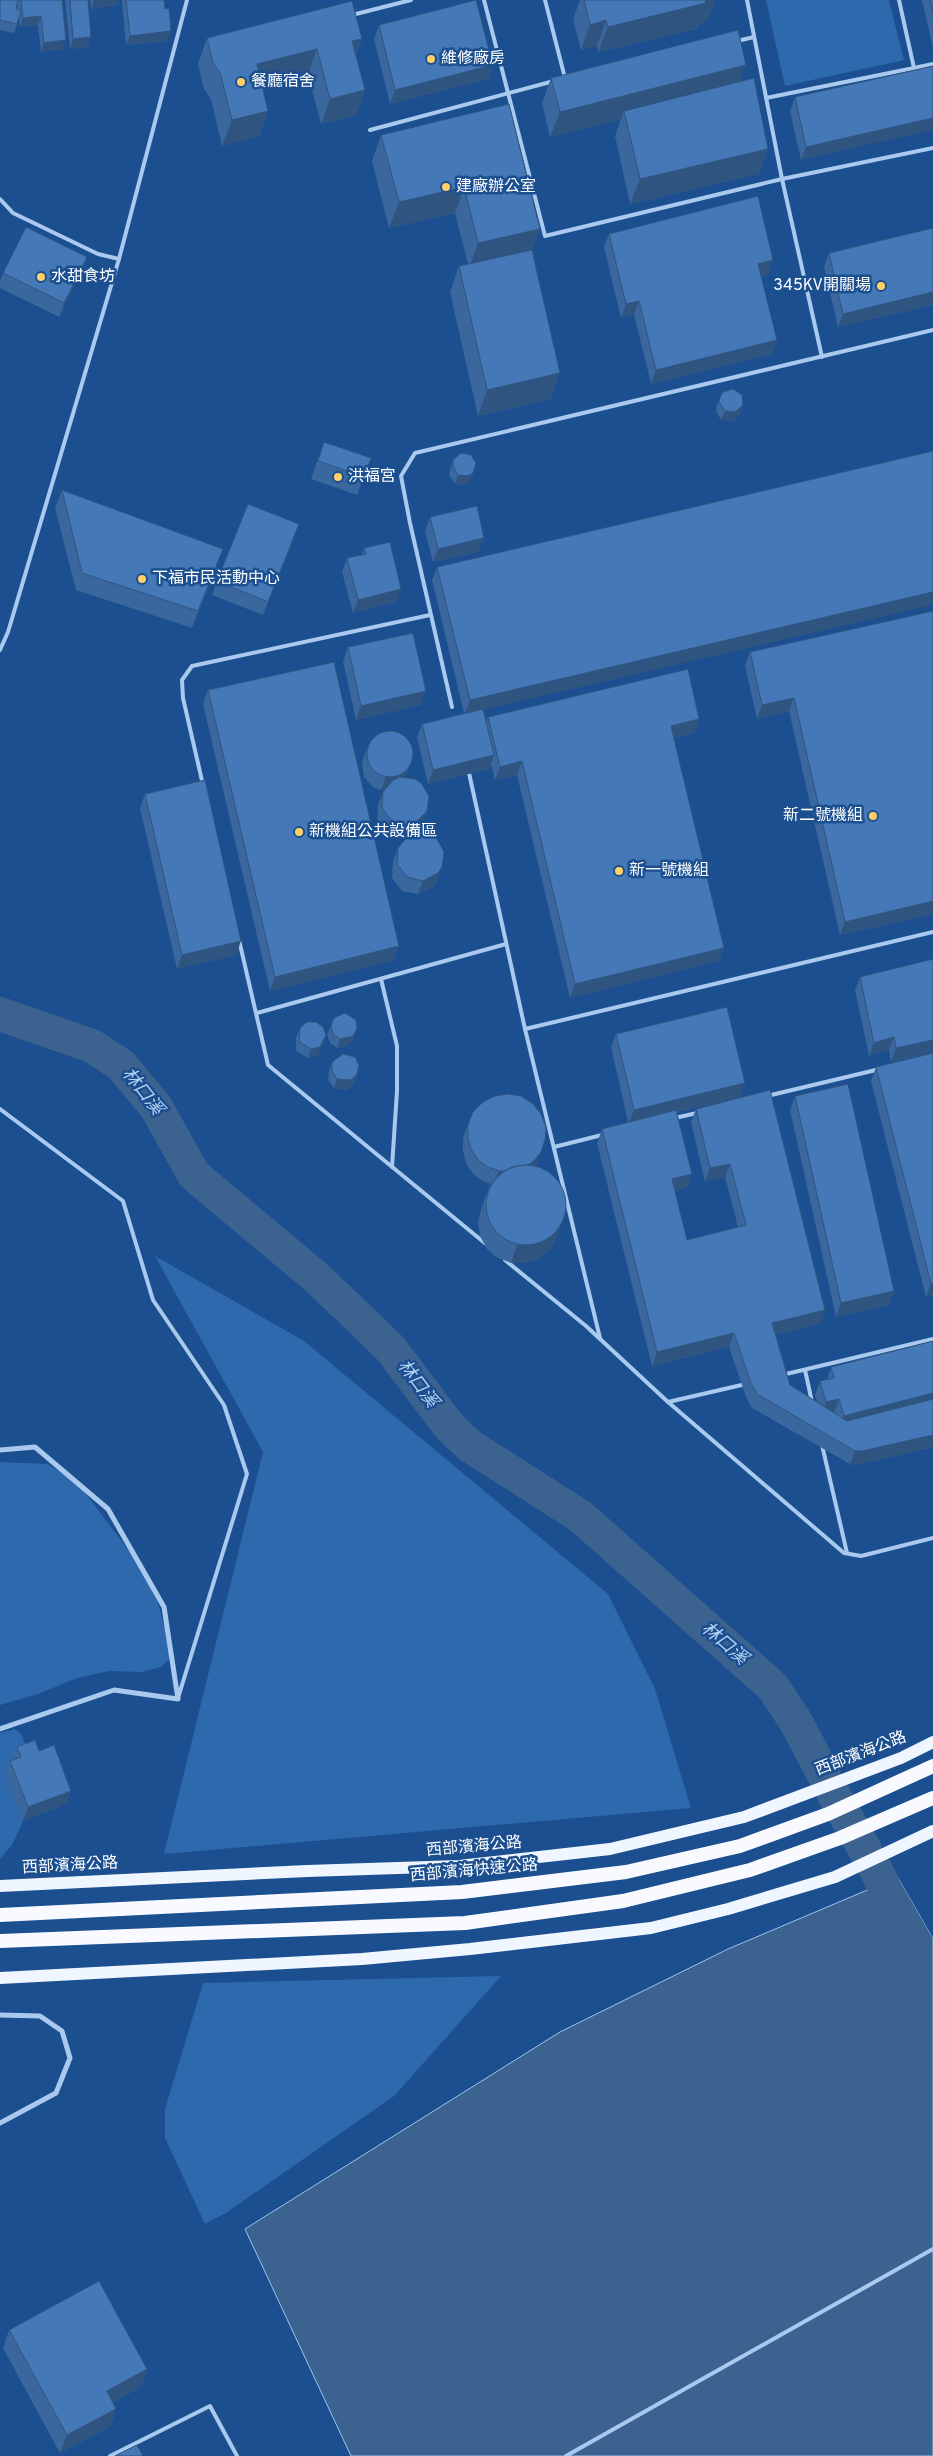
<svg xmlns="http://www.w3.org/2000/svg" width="933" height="2456" font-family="Overpass,'Noto Sans TC',sans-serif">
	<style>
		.green { fill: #2e69ad }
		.water { fill: #3c6290; stroke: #9cc4f0 }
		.pier { fill: #1b4f8f }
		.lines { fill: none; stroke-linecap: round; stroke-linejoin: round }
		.river { stroke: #3c6290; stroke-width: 34 }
		.service { stroke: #a9c9ee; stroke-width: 4 }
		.minor { stroke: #a9c9ee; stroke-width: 5 }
		.primary { stroke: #f0f6ff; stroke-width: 12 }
		.trunk { stroke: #f8faff; stroke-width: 14 }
		.wall { fill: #3a679d }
		.shaded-wall { fill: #305480 }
		.building { fill: #4478b7; stroke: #305480 }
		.poi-dot { fill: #ffd166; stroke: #1b4f8f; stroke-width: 2 }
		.labels { text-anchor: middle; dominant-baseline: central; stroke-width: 5; stroke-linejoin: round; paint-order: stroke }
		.poi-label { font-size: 16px; fill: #fff; stroke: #1b4f8f; text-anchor: start }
		.street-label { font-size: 16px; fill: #fff; stroke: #1b4f8f }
		.water-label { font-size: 18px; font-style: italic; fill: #b5d3f5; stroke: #1b4f8f }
	</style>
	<rect width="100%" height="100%" fill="#1b4f8f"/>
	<!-- green -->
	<g class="green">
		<polygon points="766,0 889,0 904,60 785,86"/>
		<polygon points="155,1256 304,1341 608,1594 655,1689 691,1808 164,1854 263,1452"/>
		<polygon points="0,1462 47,1464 73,1480 87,1495 135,1559 155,1593 171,1650 169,1660 161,1667 142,1672 109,1671 77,1678 38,1694 0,1705"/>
		<polygon points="15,1729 21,1734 30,1754 23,1821 12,1845 0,1859 0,1733"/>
		<polygon points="501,1976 394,2096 226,2213 205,2224 165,2138 165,2109 203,1983"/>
	</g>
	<!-- water -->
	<polygon class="water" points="898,1877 933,1938 933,2456 351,2456 245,2229 560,2032 728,1949"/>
	<!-- pier -->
	<polygon class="pier" points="900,1875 933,1933 933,1938 898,1877"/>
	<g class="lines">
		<!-- river -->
		<g class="river">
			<polyline points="0,1014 92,1046 121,1065 156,1107 194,1175 316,1277 390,1348 449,1426 470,1446 580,1516 773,1687 796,1722 824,1775"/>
			<polyline points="834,1795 865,1850"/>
			<polyline points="876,1870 882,1882"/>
		</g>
		<!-- service -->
		<g class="service">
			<polyline points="484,0 545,236 782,179 933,148"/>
			<polyline points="545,0 565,78"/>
			<polyline points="747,0 782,179 822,357"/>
			<polyline points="352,15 411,0"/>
			<polyline points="737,41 754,37"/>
			<polyline points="914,68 933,64"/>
			<polyline points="766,98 914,68 899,0"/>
			<polyline points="370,130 554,81"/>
			<polyline points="0,199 13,213 98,254 119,259 8,632 0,650"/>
			<polyline points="119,259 187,0"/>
			<polyline points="452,707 410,523 401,476 415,453 933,330"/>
			<polyline points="469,773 525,1029 933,932"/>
			<polyline points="203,785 183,698 182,680 192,666 430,615"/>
			<polyline points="239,940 268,1065 486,1244"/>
			<polyline points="381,979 397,1046 397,1091 392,1167"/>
			<polyline points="257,1013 506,944"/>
			<polyline points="525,1029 600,1338"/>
			<polyline points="767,1096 880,1069"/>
			<polyline points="0,1109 123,1201 153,1300 224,1405 247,1474 178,1698"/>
			<polyline points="675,1118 697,1113"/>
			<polyline points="554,1147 602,1135"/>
			<polyline points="505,1260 586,1326 668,1402 844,1553 861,1556 933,1538"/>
			<polyline points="805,1370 812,1402"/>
			<polyline points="782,1375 933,1339"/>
			<polyline points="668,1402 746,1384"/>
			<polyline points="822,1445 847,1553"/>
			<polyline points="110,2456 210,2406 237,2456"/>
			<polyline points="566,2456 933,2249"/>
		</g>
		<!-- minor -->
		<g class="minor">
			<polyline points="0,1450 35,1447 108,1509 164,1607 178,1699 114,1690 0,1729"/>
			<polyline points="0,2015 40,2016 62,2031 70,2058 56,2093 0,2123"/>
		</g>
		<!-- primary -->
		<g class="primary">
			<polyline points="0,1886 307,1871 459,1866 610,1849 744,1817 901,1758 933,1742"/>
			<polyline points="0,1978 362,1959 470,1949 651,1928 728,1909 835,1877 933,1831"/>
		</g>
		<!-- trunk -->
		<g class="trunk">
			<polyline points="0,1915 462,1892 626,1872 740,1846 828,1814 933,1766"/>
			<polyline points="0,1941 465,1923 623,1901 750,1870 840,1838 933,1798"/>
		</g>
	</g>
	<!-- wall -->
	<g class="wall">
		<polygon points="0,0 62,0 63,49 41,52 38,25 20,27 19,18 14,33 0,30"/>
		<polygon points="65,0 88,0 88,47 70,49"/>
		<polygon points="90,0 120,0 118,5 91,9"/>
		<polygon points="122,0 164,0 168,41 126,45"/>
		<polygon points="580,0 715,0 707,21 699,23 697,29 598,52 597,46 581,50 573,19"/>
		<polygon points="922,0 933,0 933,48"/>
		<polygon points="379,25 493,65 488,79 390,104 374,39"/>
		<polygon points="207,38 362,39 356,55 365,90 356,115 321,124 308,74 262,86 268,111 259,136 222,146 211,99 204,89 198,64"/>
		<polygon points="933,66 801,160 790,111 795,97"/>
		<polygon points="551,78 740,82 768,149 759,174 630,204 615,136 621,119 550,137 542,103"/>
		<polygon points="381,135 540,229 532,250 551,399 478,416 450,292 459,266 468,264 455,213 389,228 372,161"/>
		<polygon points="933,228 933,305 838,327 824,267 829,253"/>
		<polygon points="609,234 768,274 761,276 777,340 772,354 651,384 634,314 621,318 604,247"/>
		<polygon points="82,270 59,317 0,288 0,281 3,273"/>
		<polygon points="720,397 743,405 739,415 732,422 721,420 716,411 717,406"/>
		<polygon points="324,442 364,477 357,495 311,479"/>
		<polygon points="453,460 470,482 465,485 455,484 449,475 450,470"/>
		<polygon points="62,490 217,567 192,628 76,590 55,508"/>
		<polygon points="430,517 479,552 433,562 425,531"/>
		<polygon points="294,538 263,615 212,595 217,581"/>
		<polygon points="364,548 396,602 353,613 342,572 347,558 362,555"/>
		<polygon points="437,567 483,710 486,722 488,717 699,719 694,733 674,738 719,961 570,998 517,775 495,780 491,764 489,769 428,784 417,737 422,724 464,713 432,580"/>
		<polygon points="933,611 933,914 840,935 789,711 757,719 745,666 750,652"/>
		<polygon points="348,647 421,705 356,720 343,661"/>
		<polygon points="208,690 394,960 270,991 203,704"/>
		<polygon points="367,748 408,769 404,777 427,811 422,824 411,835 437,881 433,887 418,894 402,891 392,878 393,861 398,848 407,837 403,838 387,835 377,822 378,805 383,792 384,789 381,790 374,788 364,777 362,762"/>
		<polygon points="145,794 236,955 177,969 140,808"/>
		<polygon points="933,959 933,1052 891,1062 889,1050 869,1056 855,990 860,977"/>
		<polygon points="334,1018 357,1028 354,1038 349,1045 337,1048 330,1043 327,1035"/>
		<polygon points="300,1028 326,1035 323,1044 317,1056 308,1058 296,1051 296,1038"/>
		<polygon points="616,1034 740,1097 677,1112 692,1174 687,1187 674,1191 687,1240 738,1227 725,1177 705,1182 691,1122 696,1109 825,1310 820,1324 776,1335 790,1385 817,1403 815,1395 820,1381 827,1380 831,1367 933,1341 933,1447 857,1465 850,1464 752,1408 746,1397 729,1347 652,1366 597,1143 602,1129 628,1122 611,1047"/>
		<polygon points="933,1053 933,1295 926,1297 871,1081 876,1067"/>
		<polygon points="332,1062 357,1074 354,1083 347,1090 334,1088 328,1080 329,1071"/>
		<polygon points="795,1096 894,1291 889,1305 836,1317 790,1110"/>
		<polygon points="468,1124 545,1140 535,1166 556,1239 549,1251 538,1259 524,1263 511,1263 498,1258 487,1249 480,1236 478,1222 481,1210 487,1192 491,1184 483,1181 473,1174 466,1163 463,1151 463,1138"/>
		<polygon points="17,1747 71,1791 66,1804 23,1821 5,1774 10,1761 12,1760"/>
		<polygon points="9,2330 147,2369 141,2387 113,2402 116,2409 110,2427 60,2453 3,2348"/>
	</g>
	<!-- shaded-wall -->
	<g class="shaded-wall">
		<polygon points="94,0 120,0 118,5 91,9"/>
		<polygon points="704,0 715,0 707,21 699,23 697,29 598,52 608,27"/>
		<polygon points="41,16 38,25 20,27 23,18"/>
		<polygon points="606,20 597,46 581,50 590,25"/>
		<polygon points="171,31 168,41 126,45 130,36"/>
		<polygon points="91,37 88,47 70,49 73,39"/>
		<polygon points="362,39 352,64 352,41"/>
		<polygon points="66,40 63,49 41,52 44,43"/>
		<polygon points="317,49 308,74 248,90 257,64"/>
		<polygon points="493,65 488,79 390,104 395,90"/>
		<polygon points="746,65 737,90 624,111 621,119 550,137 560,112"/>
		<polygon points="365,90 356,115 321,124 330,99"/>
		<polygon points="268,111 259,136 222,146 232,120"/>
		<polygon points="933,118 933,130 801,160 806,147"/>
		<polygon points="768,149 759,174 630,204 640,179"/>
		<polygon points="464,187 455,213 389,228 399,202"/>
		<polygon points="540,229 530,255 469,269 478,243"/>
		<polygon points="87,257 82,270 59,317 64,303"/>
		<polygon points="773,260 768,274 753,278 758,264"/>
		<polygon points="933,292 933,305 838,327 843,314"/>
		<polygon points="639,301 634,314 621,318 626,304"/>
		<polygon points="777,340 772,354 651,384 656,370"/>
		<polygon points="560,373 551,399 478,416 487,390"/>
		<polygon points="743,405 739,415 732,422 721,420 725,411"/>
		<polygon points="473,473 470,482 465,485 455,484 458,475"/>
		<polygon points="299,524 294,538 263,615 268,602"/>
		<polygon points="484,538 479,552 433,562 438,549"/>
		<polygon points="223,549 217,567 192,628 198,611"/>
		<polygon points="401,589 396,602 353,613 358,600"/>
		<polygon points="933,592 933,605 465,714 470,700"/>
		<polygon points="426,691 421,705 356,720 361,706"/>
		<polygon points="794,698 789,711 757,719 762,705"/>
		<polygon points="699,719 694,733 666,740 671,726"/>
		<polygon points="413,755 402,783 396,788 381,790 386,776"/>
		<polygon points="494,755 489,769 428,784 433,770"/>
		<polygon points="522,761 517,775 495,780 500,767"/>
		<polygon points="427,811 422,824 411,836 403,838 408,825"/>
		<polygon points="442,867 437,881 433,887 418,894 423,881"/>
		<polygon points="933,901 933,914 840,935 845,922"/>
		<polygon points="241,941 236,955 177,969 182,955"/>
		<polygon points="399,946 394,960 270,991 275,977"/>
		<polygon points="724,948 719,961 570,998 575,984"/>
		<polygon points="357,1028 354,1038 349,1045 337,1048 340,1039"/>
		<polygon points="326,1035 323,1044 317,1056 308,1058 311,1049"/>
		<polygon points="894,1037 889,1050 869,1056 874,1043"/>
		<polygon points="933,1040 933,1052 891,1062 896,1048"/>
		<polygon points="357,1074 354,1083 347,1090 334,1088 337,1079"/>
		<polygon points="745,1083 740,1097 629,1123 634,1110"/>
		<polygon points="541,1152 536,1165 529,1175 494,1185 499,1171"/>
		<polygon points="730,1164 725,1177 705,1182 710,1168"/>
		<polygon points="692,1174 687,1187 667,1193 672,1179"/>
		<polygon points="563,1221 556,1239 549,1251 538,1259 524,1263 511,1263 517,1245"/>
		<polygon points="933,1283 933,1295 926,1297 931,1284"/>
		<polygon points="894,1291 889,1305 836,1317 841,1303"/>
		<polygon points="825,1310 820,1324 767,1337 772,1323"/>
		<polygon points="734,1333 729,1347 652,1366 657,1352"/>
		<polygon points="933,1393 933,1406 839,1430 844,1416"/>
		<polygon points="839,1399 834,1413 821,1416 826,1402"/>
		<polygon points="933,1435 933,1447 857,1465 850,1464 855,1451"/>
		<polygon points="71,1791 66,1804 23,1821 28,1807"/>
		<polygon points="147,2369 141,2387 100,2409 107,2391"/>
		<polygon points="116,2409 110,2427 60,2453 67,2435"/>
	</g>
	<!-- building -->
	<g class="building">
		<polygon points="0,0 18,0 16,9 21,11 17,24 0,20"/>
		<polygon points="21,0 62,0 66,40 44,43 41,16 23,18"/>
		<polygon points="70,0 88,0 91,37 73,39"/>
		<polygon points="126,0 164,0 165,9 169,8 171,31 130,36"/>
		<polygon points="476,0 493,65 395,90 379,25"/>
		<polygon points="584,0 705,0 706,3 608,27 606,20 590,25"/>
		<polygon points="930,0 933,0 933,14"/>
		<polygon points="352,1 362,39 352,41 365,90 330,99 317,49 257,64 268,111 232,120 220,73 213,63 207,38"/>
		<polygon points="738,30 746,65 560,112 551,78"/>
		<polygon points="933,66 933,118 806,147 795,97"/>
		<polygon points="754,78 768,149 640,179 624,111"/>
		<polygon points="509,104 540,229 478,243 464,187 399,202 381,135"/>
		<polygon points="758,196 773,260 758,264 777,340 656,370 639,301 626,304 609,234"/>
		<polygon points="26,227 87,257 64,303 3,273"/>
		<polygon points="933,228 933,292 843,314 829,253"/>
		<polygon points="532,250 560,373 487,390 459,266"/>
		<polygon points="733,389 742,395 743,405 735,412 725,411 719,402 720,397 723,392"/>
		<polygon points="324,442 371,458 364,477 318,461"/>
		<polygon points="933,451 933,592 470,700 437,567"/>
		<polygon points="461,453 471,455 476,463 473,473 468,476 458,475 453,466 453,460"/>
		<polygon points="62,490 223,549 198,611 82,573"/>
		<polygon points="248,504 299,524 268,602 217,581"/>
		<polygon points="477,506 484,538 438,549 430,517"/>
		<polygon points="390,542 401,589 358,600 347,558 366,554 364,548"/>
		<polygon points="933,611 933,901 845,922 794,698 762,705 750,652"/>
		<polygon points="413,633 426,691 361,706 348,647"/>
		<polygon points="334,662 399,946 275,977 208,690"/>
		<polygon points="688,669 699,719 671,726 724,948 575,984 522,761 500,767 488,717"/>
		<polygon points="483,709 494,755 433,770 422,724"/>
		<circle cx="390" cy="754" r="23"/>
		<polygon points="400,777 415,779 421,783 429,796 427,811 416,822 408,825 392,821 382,808 383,792 393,780"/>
		<polygon points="205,780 241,941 182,955 145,794"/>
		<polygon points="423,833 430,835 437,839 444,852 442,867 438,873 423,881 407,877 397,864 398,848 408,836"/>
		<polygon points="933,959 933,1040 896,1048 894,1037 874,1043 860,977"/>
		<polygon points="727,1007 745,1083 634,1110 616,1034"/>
		<polygon points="345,1013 356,1020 357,1028 353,1036 340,1039 333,1034 331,1026 334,1018"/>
		<polygon points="307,1022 316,1022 323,1027 326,1035 320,1047 311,1049 299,1042 300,1028"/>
		<polygon points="933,1053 933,1283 931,1284 876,1067"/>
		<polygon points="343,1054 355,1057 359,1065 357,1074 351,1080 337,1079 332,1071 332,1062"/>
		<polygon points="848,1084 894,1291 841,1303 795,1096"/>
		<polygon points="770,1090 825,1310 772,1323 790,1385 847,1421 933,1399 933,1435 862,1451 855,1451 757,1394 751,1383 734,1333 657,1352 602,1129 676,1110 692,1174 672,1179 687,1240 746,1225 730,1164 710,1168 696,1109"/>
		<polygon points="508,1094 521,1096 533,1104 541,1114 546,1127 545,1140 541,1152 534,1161 528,1165 515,1166 504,1171 499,1171 488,1167 478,1160 471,1149 468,1138 468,1124 473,1112 483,1102 495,1096"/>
		<circle cx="526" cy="1205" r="40"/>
		<polygon points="933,1341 933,1393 844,1416 839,1399 826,1402 820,1381 834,1378 831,1367"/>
		<polygon points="35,1740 39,1751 54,1745 71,1791 28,1807 10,1761 21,1757 17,1747"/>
		<polygon points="99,2281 147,2369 107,2391 116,2409 67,2435 9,2330"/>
		<polygon points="137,2445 143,2456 115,2456"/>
	</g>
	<!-- markers -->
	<g class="poi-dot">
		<circle cx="431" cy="59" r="5"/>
		<circle cx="241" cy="82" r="5"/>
		<circle cx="446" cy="187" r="5"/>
		<circle cx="41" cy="277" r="5"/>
		<circle cx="881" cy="286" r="5"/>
		<circle cx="338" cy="477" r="5"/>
		<circle cx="142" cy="579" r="5"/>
		<circle cx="873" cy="816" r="5"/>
		<circle cx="299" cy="832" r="5"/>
		<circle cx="619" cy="871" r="5"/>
	</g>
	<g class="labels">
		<!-- poi labels -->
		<g class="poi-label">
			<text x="441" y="59">維修廠房</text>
			<text x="251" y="82">餐廳宿舍</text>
			<text x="456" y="187">建廠辦公室</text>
			<text x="51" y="277">水甜食坊</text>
			<text x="871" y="286" text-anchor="end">345KV開關場</text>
			<text x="348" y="477">洪福宮</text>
			<text x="152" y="579">下福市民活動中心</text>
			<text x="863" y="816" text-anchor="end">新二號機組</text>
			<text x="309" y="832">新機組公共設備區</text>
			<text x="629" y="871">新一號機組</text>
		</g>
		<!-- street labels -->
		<g class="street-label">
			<text transform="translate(861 1754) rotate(-21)">西部濱海公路</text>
			<text transform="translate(474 1847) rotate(-5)">西部濱海公路</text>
			<text transform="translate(70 1866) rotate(-3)">西部濱海公路</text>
			<text transform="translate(474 1871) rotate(-5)">西部濱海快速公路</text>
		</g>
		<!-- water labels -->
		<g class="water-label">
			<text transform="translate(142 1092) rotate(52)">林口溪</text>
			<text transform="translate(417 1384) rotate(53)">林口溪</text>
			<text transform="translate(724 1644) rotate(41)">林口溪</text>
		</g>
	</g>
</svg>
